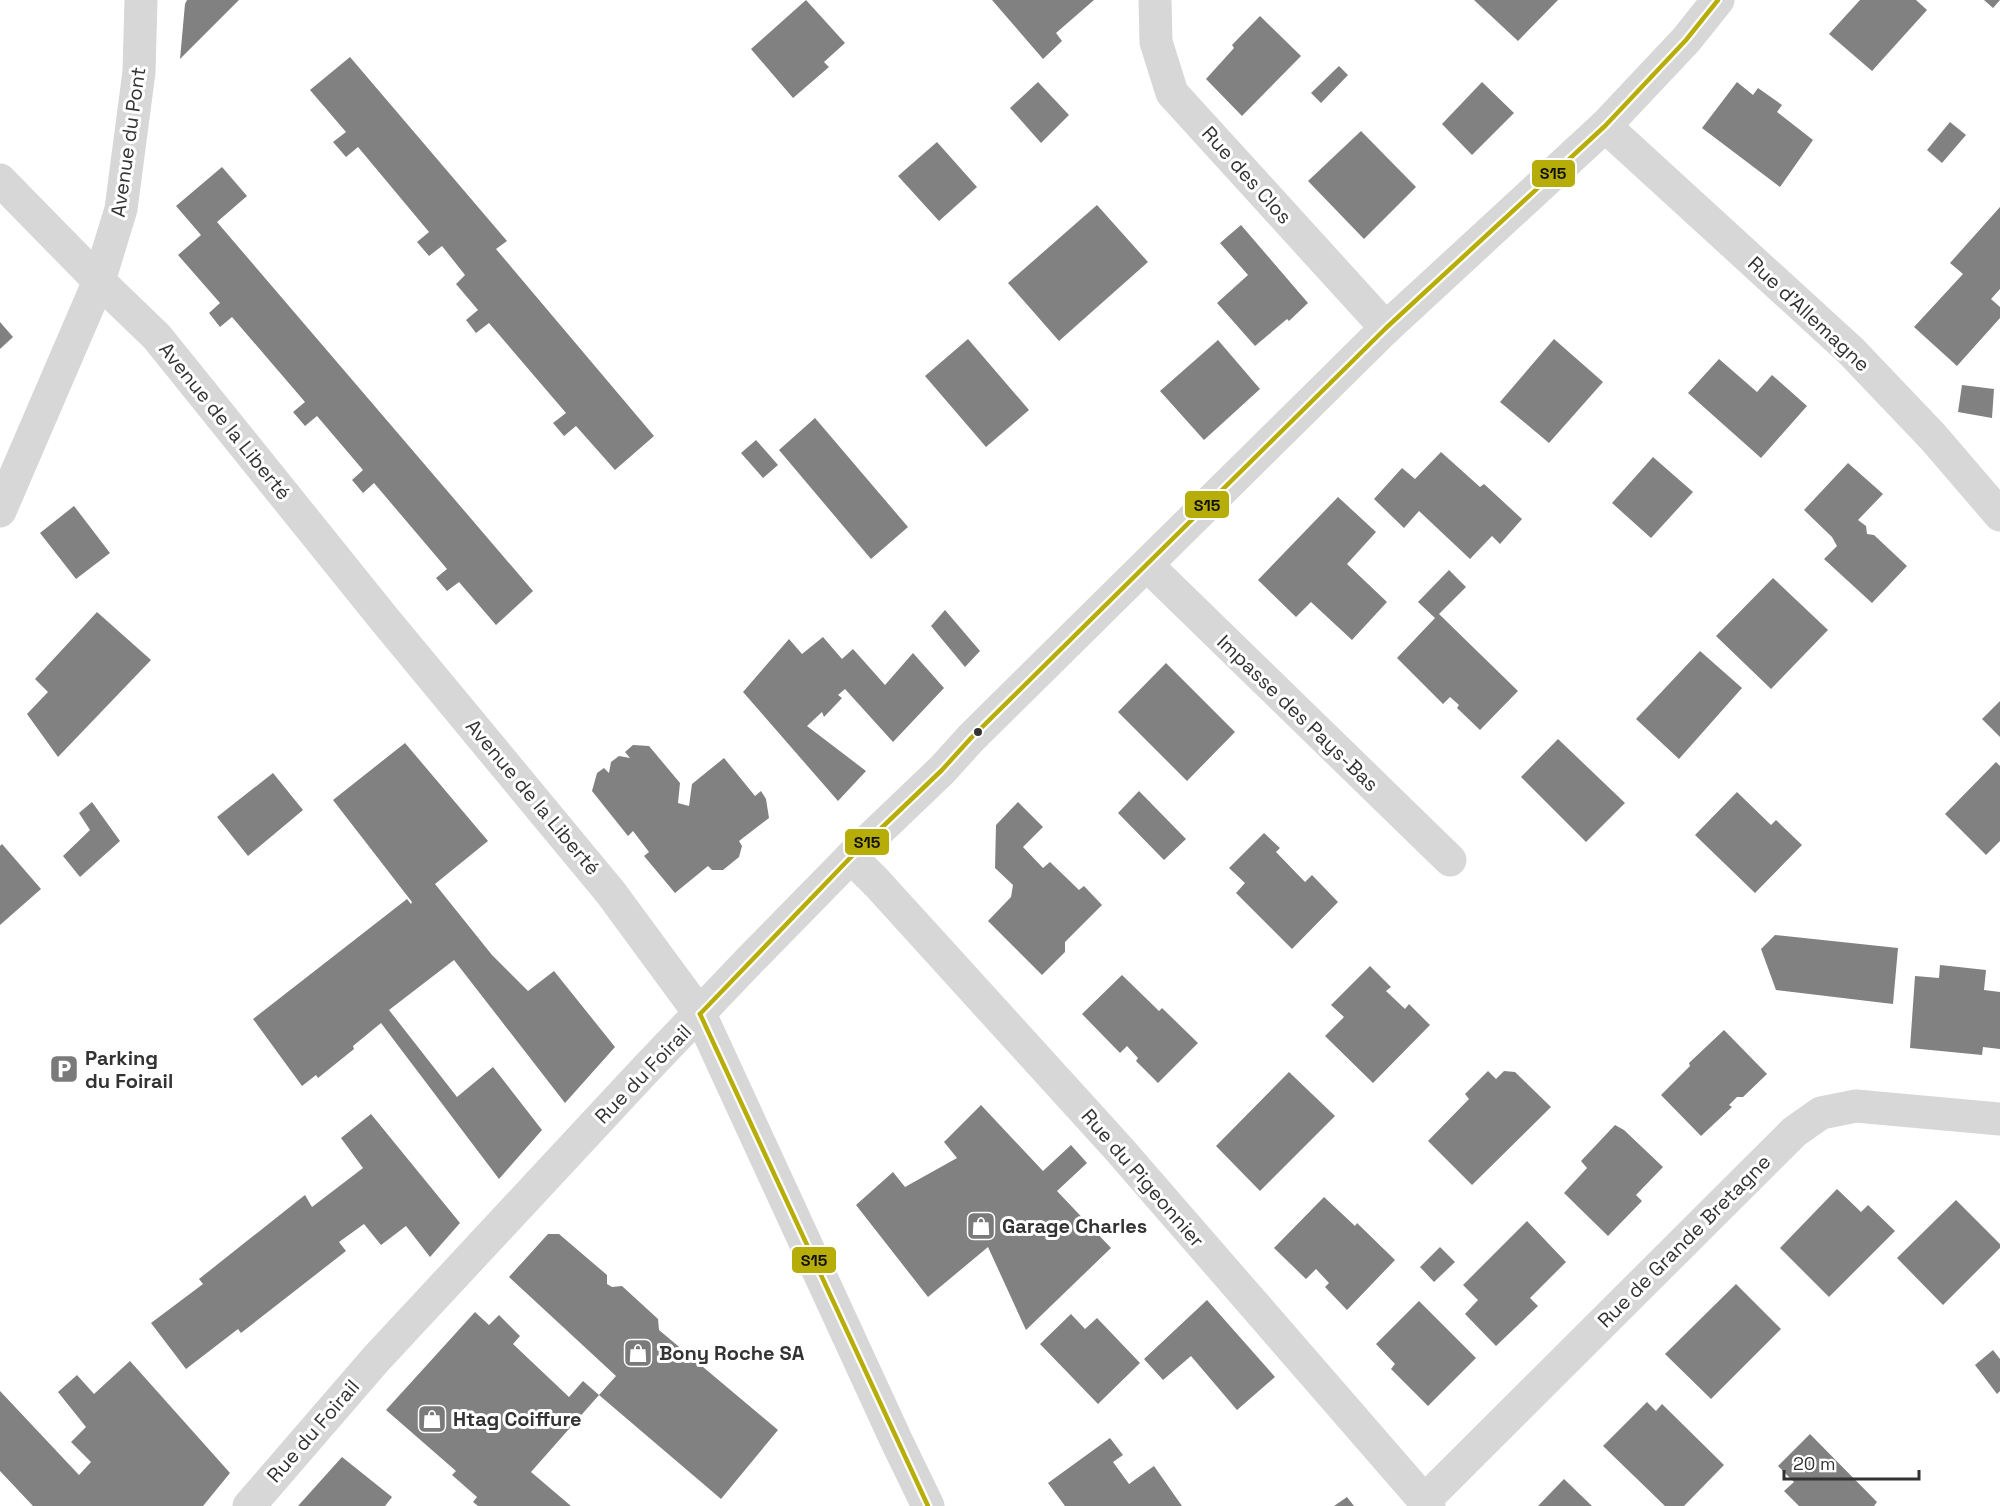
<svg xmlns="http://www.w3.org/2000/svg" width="2000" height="1506" font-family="'Space Grotesk',sans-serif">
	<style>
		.building { fill: #818181 }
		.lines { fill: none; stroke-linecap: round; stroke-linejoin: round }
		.minor { stroke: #d7d7d7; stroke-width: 33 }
		.tertiary { stroke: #d7d7d7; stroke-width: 33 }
		.bus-1-casing { stroke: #fff; stroke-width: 9 }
		.bus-1 { stroke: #b7ad08; stroke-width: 4.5 }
		.bus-dot { fill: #333; stroke: #fff; stroke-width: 2 }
		.labels { text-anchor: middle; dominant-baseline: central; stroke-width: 6; stroke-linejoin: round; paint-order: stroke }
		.street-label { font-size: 20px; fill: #333; stroke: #fff }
		.poi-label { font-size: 20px; font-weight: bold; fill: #333; stroke: #fff; text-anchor: start }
		.line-badge { stroke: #fff; stroke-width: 2 }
		.pale-badge-label { font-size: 16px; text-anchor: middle; font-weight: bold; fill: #111 }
	</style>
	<rect width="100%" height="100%" fill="#fff"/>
	<!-- building -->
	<g class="building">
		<polygon points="187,0 239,0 180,59 185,4"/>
		<polygon points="806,0 845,43 824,62 829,67 793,98 751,49"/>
		<polygon points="992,0 1094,0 1056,33 1062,41 1043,59"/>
		<polygon points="1474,0 1558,0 1518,41"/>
		<polygon points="1860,0 1916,0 1927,10 1872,71 1829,34"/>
		<polygon points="1984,0 2000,0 1993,8"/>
		<polygon points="1260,16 1301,56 1242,116 1206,79 1234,48 1232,45"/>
		<polygon points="350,57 507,241 496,249 654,436 615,470 576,426 564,436 553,423 566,413 489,323 476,333 466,320 478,310 456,284 465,275 442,246 429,256 417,242 429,232 358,147 346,157 333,142 346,132 310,90"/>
		<polygon points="1339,66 1348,75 1321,103 1311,93"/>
		<polygon points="1038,82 1069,115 1041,143 1010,108"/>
		<polygon points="1482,82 1514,113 1472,155 1442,124"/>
		<polygon points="1737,82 1753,95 1758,88 1782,105 1777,112 1813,140 1780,187 1702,128"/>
		<polygon points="1950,122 1966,135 1942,163 1927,150"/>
		<polygon points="1361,131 1416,187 1364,239 1308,181"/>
		<polygon points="937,142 977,187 939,221 898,176"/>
		<polygon points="222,167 247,196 217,222 533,591 496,625 459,582 447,591 436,578 447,569 374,483 363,493 352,480 363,470 317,416 305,426 293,412 305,402 232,317 220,327 209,313 220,303 178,255 201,235 176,206"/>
		<polygon points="1097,205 1148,262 1059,341 1008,283"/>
		<polygon points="2000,207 2000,289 1991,299 2000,307 2000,318 1957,366 1914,327 1963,274 1950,263"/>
		<polygon points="1241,225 1308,303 1289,321 1287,319 1255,346 1217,303 1248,275 1220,243"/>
		<polygon points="0,322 13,337 0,349"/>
		<polygon points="968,339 1029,410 986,447 925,376"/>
		<polygon points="1554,339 1603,382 1549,443 1500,402"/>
		<polygon points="1218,340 1260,389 1204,440 1160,391"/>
		<polygon points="1719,359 1757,392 1772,375 1807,406 1761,458 1688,393"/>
		<polygon points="1962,385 1994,389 1992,418 1958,412"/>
		<polygon points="815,418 908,527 871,559 779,450"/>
		<polygon points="756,440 778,465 763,478 741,453"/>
		<polygon points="1441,452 1480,487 1484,484 1522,519 1500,544 1492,536 1470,559 1419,511 1404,528 1374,499 1402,468 1415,479"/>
		<polygon points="1653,457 1693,492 1651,538 1612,503"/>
		<polygon points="1848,463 1883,494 1858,520 1866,526 1867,534 1874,535 1907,566 1872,603 1824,559 1837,546 1832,537 1804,510"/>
		<polygon points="1338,497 1376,532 1347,564 1387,602 1352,640 1311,602 1296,617 1258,580"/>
		<polygon points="74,506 110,553 76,579 40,533"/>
		<polygon points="1449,570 1466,587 1439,614 1518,691 1480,730 1457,708 1459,705 1450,697 1443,704 1397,658 1435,618 1418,602"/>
		<polygon points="1773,578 1828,630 1771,689 1716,636"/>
		<polygon points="945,610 980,651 965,667 931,626"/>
		<polygon points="97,612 151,660 58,757 27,714 48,692 35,679"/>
		<polygon points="823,637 842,659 853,649 885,685 913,653 944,688 893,742 845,689 838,695 842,698 824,717 822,712 807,726 866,771 838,801 743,692 789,639 802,654"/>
		<polygon points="1700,651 1742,688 1679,759 1636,719"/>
		<polygon points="1166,663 1235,732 1187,781 1118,712"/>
		<polygon points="2000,701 2000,737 1982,719"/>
		<polygon points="1558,739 1625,803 1586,842 1521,777"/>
		<polygon points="405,743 488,841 435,884 492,955 528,991 554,971 615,1047 565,1103 454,960 389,1010 457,1097 493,1067 542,1130 499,1179 381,1023 353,1046 354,1049 318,1078 316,1075 302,1086 253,1019 407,899 411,904 412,902 333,800"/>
		<polygon points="633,745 649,746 680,783 678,803 689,806 692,784 724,758 755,796 761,791 766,799 769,818 739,841 742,846 739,857 723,870 712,870 708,866 675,893 644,856 649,852 633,831 628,836 592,791 597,773 604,768 609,773 611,762 619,756 630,758 625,752"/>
		<polygon points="1996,762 2000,766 2000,841 1986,855 1945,814"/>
		<polygon points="273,773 303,810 248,856 217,817"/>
		<polygon points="1139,791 1186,839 1164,860 1118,813"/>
		<polygon points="1737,792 1771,825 1776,820 1802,845 1755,893 1695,835"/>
		<polygon points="92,802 120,841 80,877 63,856 90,830 79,813"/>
		<polygon points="1018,802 1043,827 1023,847 1043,868 1050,862 1079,890 1084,886 1102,905 1065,942 1065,952 1042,975 988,921 1011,897 1013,885 995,868 996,825"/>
		<polygon points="1264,833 1280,848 1276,852 1305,882 1312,875 1338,902 1292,949 1236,893 1245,883 1229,868"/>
		<polygon points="2,844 41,889 0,925 0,846"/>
		<polygon points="1775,935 1898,948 1893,1004 1776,990 1761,949"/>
		<polygon points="1940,965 1986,970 1984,990 2000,992 2000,1049 1983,1047 1982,1055 1910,1048 1915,976 1939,978"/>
		<polygon points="1370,966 1391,987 1386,991 1405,1009 1409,1004 1430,1025 1373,1083 1325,1036 1344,1017 1331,1005"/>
		<polygon points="1122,975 1159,1011 1162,1008 1198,1043 1158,1083 1136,1061 1138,1058 1127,1046 1120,1053 1082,1014"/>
		<polygon points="1724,1030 1767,1074 1743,1097 1737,1097 1729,1105 1732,1107 1701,1136 1661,1095 1690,1066 1689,1063"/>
		<polygon points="1488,1071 1496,1079 1504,1071 1515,1072 1551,1107 1472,1185 1428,1141 1469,1099 1465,1094"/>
		<polygon points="1289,1072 1335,1116 1260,1191 1216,1146"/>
		<polygon points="981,1105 1043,1171 1071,1145 1087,1163 1057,1191 1111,1248 1026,1330 988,1247 928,1297 856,1205 893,1172 905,1187 957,1158 944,1142"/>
		<polygon points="371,1114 460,1223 430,1257 406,1226 381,1245 364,1224 339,1242 346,1251 241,1333 238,1329 186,1369 151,1323 203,1284 199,1279 305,1195 312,1207 363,1168 341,1138"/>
		<polygon points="1615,1125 1624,1130 1663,1167 1636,1195 1642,1201 1608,1236 1564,1193 1587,1168 1581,1161"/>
		<polygon points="1837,1189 1861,1212 1868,1205 1895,1231 1829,1297 1780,1248"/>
		<polygon points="1324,1197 1355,1226 1357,1223 1395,1260 1347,1310 1325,1287 1329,1283 1316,1269 1306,1279 1274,1248"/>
		<polygon points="1956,1200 2000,1244 2000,1248 1943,1305 1897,1258"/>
		<polygon points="1527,1221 1566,1262 1530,1298 1538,1306 1496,1346 1465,1314 1478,1300 1463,1285"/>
		<polygon points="548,1234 559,1234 607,1275 607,1284 612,1287 622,1286 658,1319 659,1330 778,1430 721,1499 599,1395 531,1472 571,1506 478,1506 473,1502 477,1497 452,1475 456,1471 386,1410 475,1312 489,1325 499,1315 520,1336 513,1344 569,1397 583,1381 599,1395 616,1376 509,1277"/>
		<polygon points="1440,1247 1455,1262 1434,1282 1420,1267"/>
		<polygon points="1736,1284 1781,1329 1711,1399 1665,1354"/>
		<polygon points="1207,1300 1275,1377 1237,1410 1191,1356 1163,1380 1144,1359"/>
		<polygon points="1419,1301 1476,1358 1428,1406 1391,1369 1395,1364 1376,1344"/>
		<polygon points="1071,1314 1085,1329 1097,1318 1140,1363 1098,1404 1040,1344"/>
		<polygon points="1993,1350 2000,1359 2000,1391 1997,1394 1975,1365"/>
		<polygon points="130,1361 230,1473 203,1506 33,1506 0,1471 0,1391 79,1475 91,1462 71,1442 86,1427 58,1392 77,1375 94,1394"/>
		<polygon points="1647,1402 1656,1411 1662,1404 1724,1465 1684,1506 1665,1506 1603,1446"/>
		<polygon points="1810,1434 1877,1502 1874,1506 1799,1506 1784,1491 1794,1482 1778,1466"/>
		<polygon points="1110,1438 1123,1455 1113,1462 1129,1484 1154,1466 1182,1506 1065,1506 1048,1483"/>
		<polygon points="342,1457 392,1497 385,1506 298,1506"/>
		<polygon points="1564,1479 1592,1506 1538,1506"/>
		<polygon points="1347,1497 1354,1506 1334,1506"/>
	</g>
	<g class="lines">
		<!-- minor -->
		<g class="minor">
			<polyline points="1155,0 1156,42 1172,93 1386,328"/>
			<polyline points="1605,126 1851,351 1933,437 2000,515"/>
			<polyline points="0,180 99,281"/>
			<polyline points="1147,565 1450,860"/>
			<polyline points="851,857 877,883 1118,1148 1429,1506"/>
			<polyline points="1424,1501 1794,1132 1821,1113 1856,1106 2000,1119"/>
			<polyline points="249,1506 376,1359 645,1070 753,957 851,857 942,770 971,738 1386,328 1605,126 1686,40 1718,0"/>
		</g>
		<!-- tertiary -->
		<g class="tertiary">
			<polyline points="99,281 157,337 385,620 611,893 700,1014 897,1442 928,1506"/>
			<polyline points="0,511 99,281 121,209 139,72 141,0"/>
		</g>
		<!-- bus-1 casing -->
		<g class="bus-1-casing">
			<g id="bus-1">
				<polyline points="700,1014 851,857 942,770 971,738 1386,328 1605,126 1686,40 1718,0"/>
				<polyline points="700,1014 928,1506"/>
			</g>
		</g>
		<!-- bus-1 -->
		<use href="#bus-1" class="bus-1"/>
	</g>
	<!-- icons -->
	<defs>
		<g id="parking-square" transform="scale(1.5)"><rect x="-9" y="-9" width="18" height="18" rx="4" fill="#7a7a7a" stroke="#fff"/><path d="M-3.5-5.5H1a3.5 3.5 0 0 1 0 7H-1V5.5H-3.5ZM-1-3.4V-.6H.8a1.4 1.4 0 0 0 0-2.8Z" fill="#fff"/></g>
		<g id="shop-square" transform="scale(1.5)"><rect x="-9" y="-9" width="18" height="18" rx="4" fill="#7a7a7a" stroke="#fff"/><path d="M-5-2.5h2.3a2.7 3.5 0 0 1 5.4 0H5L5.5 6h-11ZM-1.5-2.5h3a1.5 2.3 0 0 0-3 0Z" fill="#fff"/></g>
	</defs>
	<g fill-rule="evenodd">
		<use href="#parking-square" x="64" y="1069"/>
		<use href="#shop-square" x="981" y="1226"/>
		<use href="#shop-square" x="638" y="1353"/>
		<use href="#shop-square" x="432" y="1419"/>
	</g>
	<!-- markers -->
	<circle class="bus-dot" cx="978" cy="732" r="5"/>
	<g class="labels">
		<!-- street labels -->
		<g class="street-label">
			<text transform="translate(128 142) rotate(-82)">Avenue du Pont</text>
			<text transform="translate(1247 175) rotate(48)">Rue des Clos</text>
			<text transform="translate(1809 314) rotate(43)">Rue d'Allemagne</text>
			<text transform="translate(225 421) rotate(51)">Avenue de la Liberté</text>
			<text transform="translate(1298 713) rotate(44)">Impasse des Pays-Bas</text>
			<text transform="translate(533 797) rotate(50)">Avenue de la Liberté</text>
			<text transform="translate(643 1074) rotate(-46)">Rue du Foirail</text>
			<text transform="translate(1143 1178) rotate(49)">Rue du Pigeonnier</text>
			<text transform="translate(1684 1241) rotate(-45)">Rue de Grande Bretagne</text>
			<text transform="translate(313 1431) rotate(-49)">Rue du Foirail</text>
		</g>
		<!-- poi labels -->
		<g class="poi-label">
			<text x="85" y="1058">Parking<tspan x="85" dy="23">du Foirail</tspan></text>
			<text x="1002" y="1226">Garage Charles</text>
			<text x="659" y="1353">Bony Roche SA</text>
			<text x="453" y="1419">Htag Coiffure</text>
		</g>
	</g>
	<g class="line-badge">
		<rect x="1531" y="159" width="45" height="29" rx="6" fill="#b7ad08"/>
		<rect x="1184" y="490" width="46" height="29" rx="6" fill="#b7ad08"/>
		<rect x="844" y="828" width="46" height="28" rx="6" fill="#b7ad08"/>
		<rect x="791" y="1246" width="46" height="28" rx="6" fill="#b7ad08"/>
	</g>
	<g class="pale-badge-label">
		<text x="1553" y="179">S15</text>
		<text x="1207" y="511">S15</text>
		<text x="867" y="848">S15</text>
		<text x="814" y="1266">S15</text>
	</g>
	<!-- scale -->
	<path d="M1784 1470v9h135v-9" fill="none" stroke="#333333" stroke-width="3"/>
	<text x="1793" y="1470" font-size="18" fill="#333333" stroke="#ffffff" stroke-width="4.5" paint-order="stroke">20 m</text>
</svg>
